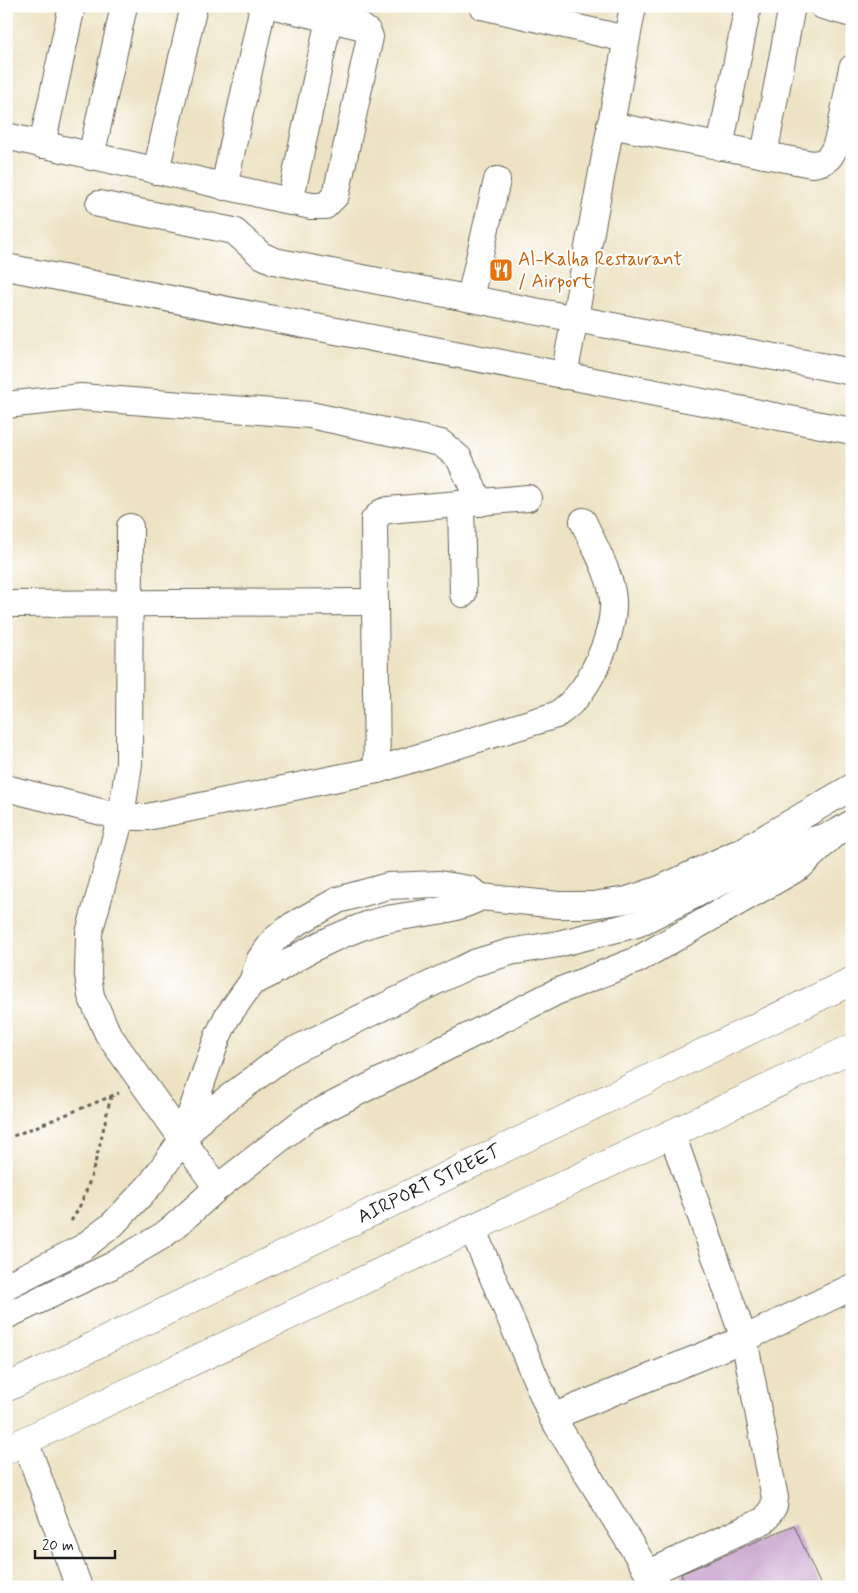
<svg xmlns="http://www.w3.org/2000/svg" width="858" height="1593" font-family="Mynerve,sans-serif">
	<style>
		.building { fill: #c49fca }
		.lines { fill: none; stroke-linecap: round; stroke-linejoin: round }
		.minor-casing { stroke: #656257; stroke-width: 28 }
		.major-casing { stroke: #656257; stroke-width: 29 }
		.path { stroke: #656257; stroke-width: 3; stroke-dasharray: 4 4; stroke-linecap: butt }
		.minor { stroke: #fff; stroke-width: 26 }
		.major { stroke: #fff; stroke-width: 28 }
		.labels { text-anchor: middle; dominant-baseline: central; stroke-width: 4.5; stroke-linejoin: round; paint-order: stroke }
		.food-label { font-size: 19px; fill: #c56008; stroke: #fff; text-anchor: start }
		.street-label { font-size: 19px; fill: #1c1c1c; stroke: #fff }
	</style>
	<rect width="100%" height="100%" fill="#fff"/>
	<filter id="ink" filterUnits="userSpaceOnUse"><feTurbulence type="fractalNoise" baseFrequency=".02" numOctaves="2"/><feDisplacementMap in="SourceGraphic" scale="10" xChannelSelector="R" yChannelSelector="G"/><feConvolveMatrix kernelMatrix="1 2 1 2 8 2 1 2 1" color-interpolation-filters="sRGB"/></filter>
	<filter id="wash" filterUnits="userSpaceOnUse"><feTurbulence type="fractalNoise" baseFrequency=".0096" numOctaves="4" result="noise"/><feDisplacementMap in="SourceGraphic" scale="20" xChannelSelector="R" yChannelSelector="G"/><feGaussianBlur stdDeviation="1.12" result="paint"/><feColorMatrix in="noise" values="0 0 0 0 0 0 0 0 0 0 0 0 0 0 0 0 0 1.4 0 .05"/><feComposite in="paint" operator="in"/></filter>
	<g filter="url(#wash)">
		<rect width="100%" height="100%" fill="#ede3c4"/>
		<g id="blocks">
			<!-- building -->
			<polygon class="building" points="794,1525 821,1586 686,1587 681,1574"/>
		</g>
	</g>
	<g filter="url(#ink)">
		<use href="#blocks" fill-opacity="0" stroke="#656257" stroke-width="1"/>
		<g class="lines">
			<!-- minor casing -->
			<g class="minor-casing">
				<g id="minor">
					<polyline points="482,6 626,39"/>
					<polyline points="823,6 852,14"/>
					<path d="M 610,125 L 812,164 C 821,163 828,161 832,153 C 841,140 848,86 852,68"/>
					<polyline points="6,136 311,206 325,206 336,195 370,37 368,32 360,26 275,6"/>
					<polyline points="42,145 72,6"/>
					<polyline points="720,147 748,6"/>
					<polyline points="764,155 792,6"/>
					<polyline points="91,157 124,6"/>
					<polyline points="156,171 194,6"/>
					<polyline points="224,187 263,6"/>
					<polyline points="290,202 329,19"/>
					<polyline points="99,204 234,231 261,255 274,261 852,372"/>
					<polyline points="6,267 852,431"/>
					<polyline points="470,298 497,180"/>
					<polyline points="564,376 633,6"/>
					<polyline points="6,405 81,397 310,415 441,443 459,458 480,503"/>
					<polyline points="461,504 463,594"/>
					<polyline points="130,527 129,764 121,817 89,933 88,975 91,996 108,1034 217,1188"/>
					<polyline points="6,604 375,602"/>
					<polyline points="377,770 374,520 382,512 388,510 528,498"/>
					<path d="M 6,788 L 121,817 L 147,817 L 377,770 L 556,715 C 577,701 587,685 598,662 C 627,598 610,580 583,521"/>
					<path d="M 252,982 C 273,975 289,961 308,951 C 326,941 345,933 364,926 C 402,911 445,917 481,897"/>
					<polyline points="184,1133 218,1036 227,1017 252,982 260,959 275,939 293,925 338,900 388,886 439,884 469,889 481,897 558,905 592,905 627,900 660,889 746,849 852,787"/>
					<polyline points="472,1228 552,1417 657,1587"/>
					<polyline points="6,1286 82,1248 112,1225 151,1184 182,1140 204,1116 290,1052 474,963 510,952 558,944 637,924 788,848 833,834"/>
					<polyline points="6,1316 111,1266 162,1236 175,1226 217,1188 307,1118 556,992 637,960 801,866 834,834 852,823"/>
					<polyline points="552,1417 744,1339 852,1287"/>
					<polyline points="25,1441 79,1587"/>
					<polyline points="649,1573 765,1520 774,1506 775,1498 744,1339 672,1134"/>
				</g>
			</g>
			<!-- major casing -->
			<g class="major-casing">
				<g id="major">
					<polyline points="6,1388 852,981"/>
					<polyline points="6,1450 852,1048"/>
				</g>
			</g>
			<!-- path -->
			<g class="path">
				<polyline points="6,1139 119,1093"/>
				<path d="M 71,1221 C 92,1192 102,1132 111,1096"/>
			</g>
			<!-- minor -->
			<use href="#minor" class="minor"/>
			<!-- major -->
			<use href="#major" class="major"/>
		</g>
	</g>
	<!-- icons -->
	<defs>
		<g id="restaurant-square" transform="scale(1.25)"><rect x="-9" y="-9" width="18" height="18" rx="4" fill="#e8710a" stroke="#fff"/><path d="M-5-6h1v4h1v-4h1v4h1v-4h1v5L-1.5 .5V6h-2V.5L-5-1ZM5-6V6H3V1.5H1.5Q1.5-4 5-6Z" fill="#fff"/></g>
	</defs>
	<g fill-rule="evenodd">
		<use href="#restaurant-square" x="501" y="270"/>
	</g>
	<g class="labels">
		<!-- food labels -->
		<g class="food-label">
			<text x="518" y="259">Al-Kalha Restaurant<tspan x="518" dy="22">/ Airport</tspan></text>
		</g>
		<!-- street labels -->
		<g class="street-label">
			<text transform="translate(429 1184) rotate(-26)">AIRPORT STREET</text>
		</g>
	</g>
	<!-- margin -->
	<rect width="858" height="1593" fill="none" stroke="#fff" stroke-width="25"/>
	<!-- scale -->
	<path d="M35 1550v8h80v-8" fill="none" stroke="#1c1c1c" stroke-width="2.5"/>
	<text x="42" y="1550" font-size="15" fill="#1c1c1c" stroke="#ffffff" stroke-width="4" paint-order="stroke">20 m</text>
</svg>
